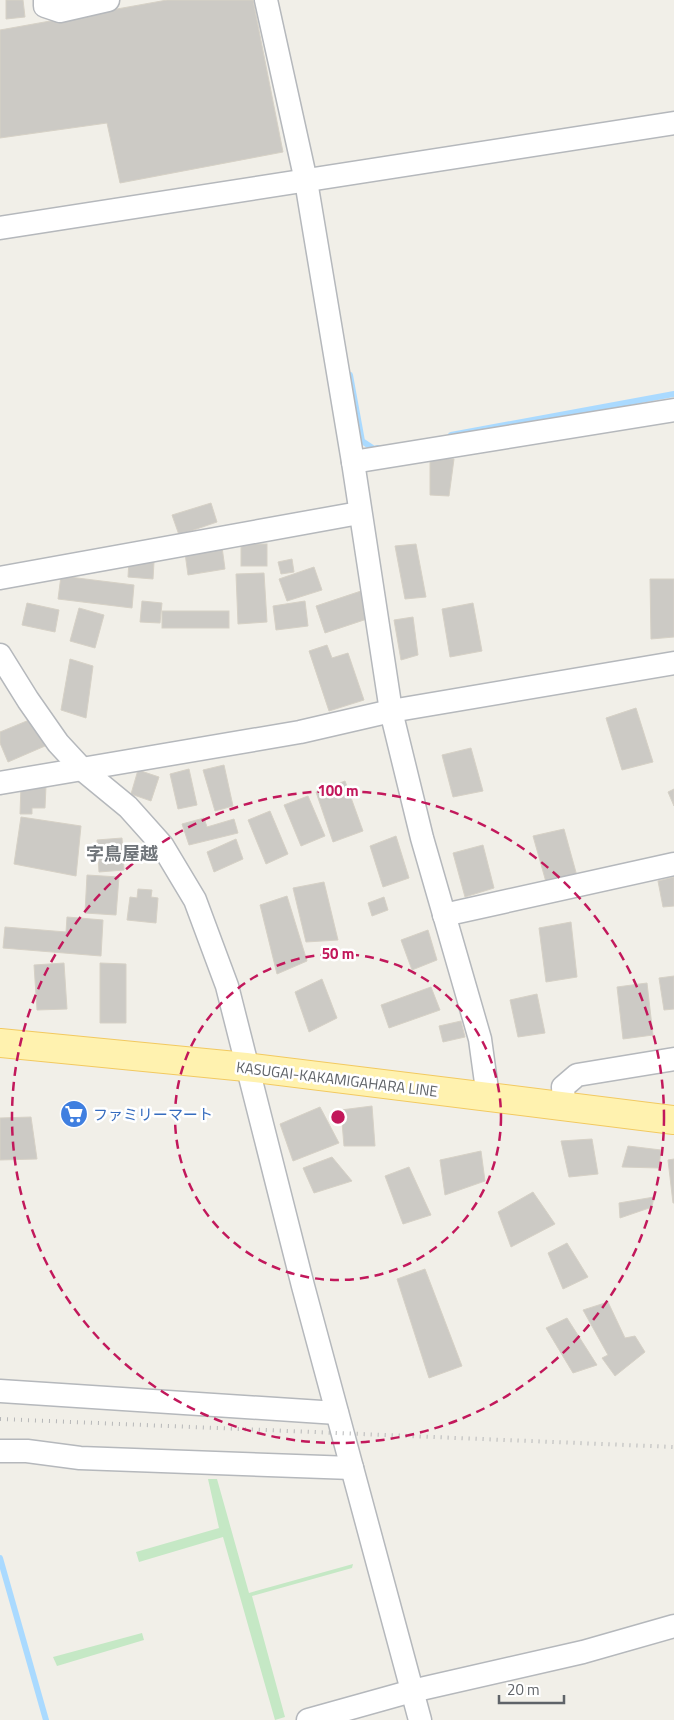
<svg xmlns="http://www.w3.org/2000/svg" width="674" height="1720" font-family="'Titillium Web','Noto Sans JP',sans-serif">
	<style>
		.green { fill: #c5e8c5 }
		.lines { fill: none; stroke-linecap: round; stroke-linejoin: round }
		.stream { stroke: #aadaff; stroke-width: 6 }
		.building { fill: #cccac5; stroke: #d6d1c6 }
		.minor-casing { stroke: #b5b8bc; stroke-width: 25 }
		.major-casing { stroke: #f2c960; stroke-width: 30 }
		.minor { stroke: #fff; stroke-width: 22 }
		.major { stroke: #fff2af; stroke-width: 28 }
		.rail { stroke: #b6b7b8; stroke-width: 4; stroke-dasharray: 1 6; stroke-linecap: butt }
		.ring { fill: none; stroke: #c2185b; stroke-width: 2.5; stroke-dasharray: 9 6 }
		.labels { text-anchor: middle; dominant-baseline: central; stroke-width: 5; stroke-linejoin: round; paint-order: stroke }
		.street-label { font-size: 15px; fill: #5f6368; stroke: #fff }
		.shop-label { font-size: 15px; fill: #366cbe; stroke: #fff; text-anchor: start }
		.quarter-label { font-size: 18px; font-weight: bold; fill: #70757a; stroke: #fff }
		.centre { fill: #c2185b; stroke: #fff; stroke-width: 2.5 }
		.ring-label { font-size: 15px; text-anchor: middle; font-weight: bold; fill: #c2185b; stroke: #fff; stroke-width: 5; stroke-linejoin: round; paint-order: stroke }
	</style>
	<rect width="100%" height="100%" fill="#f1efe8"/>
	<!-- green -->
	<g class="green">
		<polygon points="208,1479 217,1479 249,1593 353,1564 352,1568 252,1596 285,1717 275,1720 223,1537 139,1562 136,1552 219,1528"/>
		<polygon points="142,1633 144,1640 57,1666 53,1657"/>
	</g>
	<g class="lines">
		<!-- stream -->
		<g class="stream">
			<polyline points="350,375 362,441 374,449 378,448"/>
			<polyline points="451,435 674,394"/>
			<polyline points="0,1558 46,1720"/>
		</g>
	</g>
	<!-- building -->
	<g class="building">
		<polygon points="6,0 23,0 25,17 6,19"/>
		<polygon points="167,0 253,0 283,152 120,183 107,123 0,138 0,30"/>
		<polygon points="430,458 454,459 449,496 430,495"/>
		<polygon points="211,503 217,522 179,535 172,515"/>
		<rect x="241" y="544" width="26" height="22"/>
		<polygon points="416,544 426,597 405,599 395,546"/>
		<polygon points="222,547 225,569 188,575 185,553"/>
		<polygon points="292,559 294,572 281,574 278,562"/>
		<polygon points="129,560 154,562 153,579 128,577"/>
		<polygon points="314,567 322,590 287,601 279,579"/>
		<polygon points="264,573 267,622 238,624 236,574"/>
		<polygon points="61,576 134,585 132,608 58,599"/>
		<polygon points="650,579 674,579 674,637 651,639"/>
		<polygon points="361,591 370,618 325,633 316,606"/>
		<polygon points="142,601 162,603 160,623 140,622"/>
		<polygon points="305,601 308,626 276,630 273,606"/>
		<polygon points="27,603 59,610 55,632 22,625"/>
		<polygon points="473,603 482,651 450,657 442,609"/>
		<polygon points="79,608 104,615 95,648 70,641"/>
		<rect x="162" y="611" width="67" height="17"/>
		<polygon points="413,617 418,655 401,660 394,620"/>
		<polygon points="327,645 332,658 348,653 364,700 329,711 309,651"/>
		<polygon points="70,659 93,666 86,718 61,710"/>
		<polygon points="636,708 653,762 622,770 606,718"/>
		<polygon points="34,718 45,746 8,762 0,743 0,732"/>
		<polygon points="471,748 483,791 453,797 442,755"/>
		<polygon points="224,765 233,806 215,811 203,770"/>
		<polygon points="189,769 197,805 178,809 170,774"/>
		<polygon points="138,770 159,777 151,801 131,794"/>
		<polygon points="345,781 363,831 333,842 316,792"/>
		<polygon points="21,785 46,786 45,808 32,808 32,814 20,814"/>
		<polygon points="674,789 674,806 668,792"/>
		<polygon points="308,796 325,836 301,846 284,805"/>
		<polygon points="270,811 288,854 266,864 248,820"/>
		<polygon points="21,817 81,826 76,876 14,864"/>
		<polygon points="204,818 207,827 234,819 238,833 189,845 182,824"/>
		<polygon points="564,829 577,876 546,882 533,836"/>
		<polygon points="396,836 409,878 383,887 370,846"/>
		<polygon points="122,838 124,870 99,872 97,840"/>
		<polygon points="236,839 243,859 214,872 207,852"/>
		<polygon points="483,845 494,888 465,897 453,853"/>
		<polygon points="87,875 119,877 116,915 85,913"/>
		<polygon points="674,877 674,906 663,907 658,881"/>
		<polygon points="324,882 338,940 306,942 293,888"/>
		<polygon points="138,889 152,890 151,897 158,898 156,923 127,920 130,897 137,898"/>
		<polygon points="287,896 307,961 277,974 260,905"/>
		<polygon points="384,897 388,910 372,916 368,903"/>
		<polygon points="67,917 103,920 101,956 3,948 5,927 66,932"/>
		<polygon points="571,922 577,977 546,982 539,928"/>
		<polygon points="428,930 437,960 412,970 401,940"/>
		<polygon points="64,963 67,1009 37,1010 34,965"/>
		<polygon points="100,963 126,964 126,1023 100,1023"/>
		<polygon points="674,976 674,1009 664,1010 659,978"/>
		<polygon points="322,979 337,1018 309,1032 295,992"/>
		<polygon points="647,983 653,1035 623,1039 617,987"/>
		<polygon points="431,987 440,1010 389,1028 381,1005"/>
		<polygon points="537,994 545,1033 518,1037 510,1000"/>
		<polygon points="461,1021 465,1037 443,1042 439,1026"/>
		<polygon points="372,1106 375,1146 344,1146 341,1110"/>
		<polygon points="320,1107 339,1143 293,1161 280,1124"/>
		<polygon points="31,1117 37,1159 0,1160 0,1118"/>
		<polygon points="592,1139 598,1174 569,1177 561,1141"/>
		<polygon points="628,1146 661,1150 659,1168 622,1167"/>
		<polygon points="481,1151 485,1181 445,1195 440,1160"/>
		<polygon points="332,1157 352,1181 314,1193 303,1168"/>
		<polygon points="674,1159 674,1203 673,1203 668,1160"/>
		<polygon points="409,1167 431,1215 403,1224 385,1176"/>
		<polygon points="533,1192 555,1224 511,1247 498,1212"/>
		<polygon points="654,1197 652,1207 620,1218 619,1203"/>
		<polygon points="567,1243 588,1277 563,1289 548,1253"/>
		<polygon points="425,1269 462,1366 429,1378 397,1279"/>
		<polygon points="608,1302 625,1338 635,1336 645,1352 615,1376 602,1358 608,1355 583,1310"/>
		<polygon points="567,1318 597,1365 573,1373 546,1328"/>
	</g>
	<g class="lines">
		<!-- minor casing -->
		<g class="minor-casing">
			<g id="minor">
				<polyline points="45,0 45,6 60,11 108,0"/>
				<polyline points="266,0 306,181 353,462 391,711 422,838 480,1039 488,1097"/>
				<polyline points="0,228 674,123"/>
				<polyline points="353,462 674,410"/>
				<polyline points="0,578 359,513"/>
				<polyline points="0,655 28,700 58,743 83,770 128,807 162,845 195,900 227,986 303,1286 420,1720"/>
				<polyline points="0,783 300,732 391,711 674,663"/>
				<polyline points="444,915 674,864"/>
				<polyline points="564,1107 563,1087 577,1075 674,1059"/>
				<polyline points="0,1391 337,1413"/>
				<polyline points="0,1451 27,1451 80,1458 352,1468"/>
				<polyline points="308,1720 412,1691 583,1652 674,1626"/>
			</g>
		</g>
		<!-- major casing -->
		<g class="major-casing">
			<polyline id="major" points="0,1043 246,1067 674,1120"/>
		</g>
		<!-- minor -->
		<use href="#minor" class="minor"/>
		<!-- major -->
		<use href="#major" class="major"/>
		<!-- rail -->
		<polyline class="rail" points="0,1419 674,1447"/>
	</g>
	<!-- distance rings -->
	<g class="ring">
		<circle cx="338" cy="1117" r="163"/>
		<circle cx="338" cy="1117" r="326"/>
	</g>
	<!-- icons -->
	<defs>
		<g id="supermarket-disc" transform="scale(1.4375)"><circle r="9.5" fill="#3f7fe0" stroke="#fff"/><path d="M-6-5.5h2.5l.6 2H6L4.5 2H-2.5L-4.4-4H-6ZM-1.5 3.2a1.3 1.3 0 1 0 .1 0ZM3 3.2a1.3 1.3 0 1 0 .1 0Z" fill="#fff"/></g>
	</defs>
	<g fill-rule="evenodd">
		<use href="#supermarket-disc" x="74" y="1114"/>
	</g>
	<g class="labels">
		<!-- street labels -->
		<g class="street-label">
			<text transform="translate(337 1079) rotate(7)">KASUGAI-KAKAMIGAHARA LINE</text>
		</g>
		<!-- shop labels -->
		<g class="shop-label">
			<text x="93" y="1114">ファミリーマート</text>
		</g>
		<!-- quarter labels -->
		<g class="quarter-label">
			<text x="122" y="853">字鳥屋越</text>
		</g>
	</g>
	<circle cx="338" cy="1117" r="8" class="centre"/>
	<g class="ring-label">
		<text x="338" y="796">100 m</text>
		<text x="338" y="959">50 m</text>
	</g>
	<!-- scale -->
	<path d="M499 1695v8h65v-8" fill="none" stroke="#5f6368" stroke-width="2.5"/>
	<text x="507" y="1695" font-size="15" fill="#5f6368" stroke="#ffffff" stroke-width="4" paint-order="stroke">20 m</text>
</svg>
